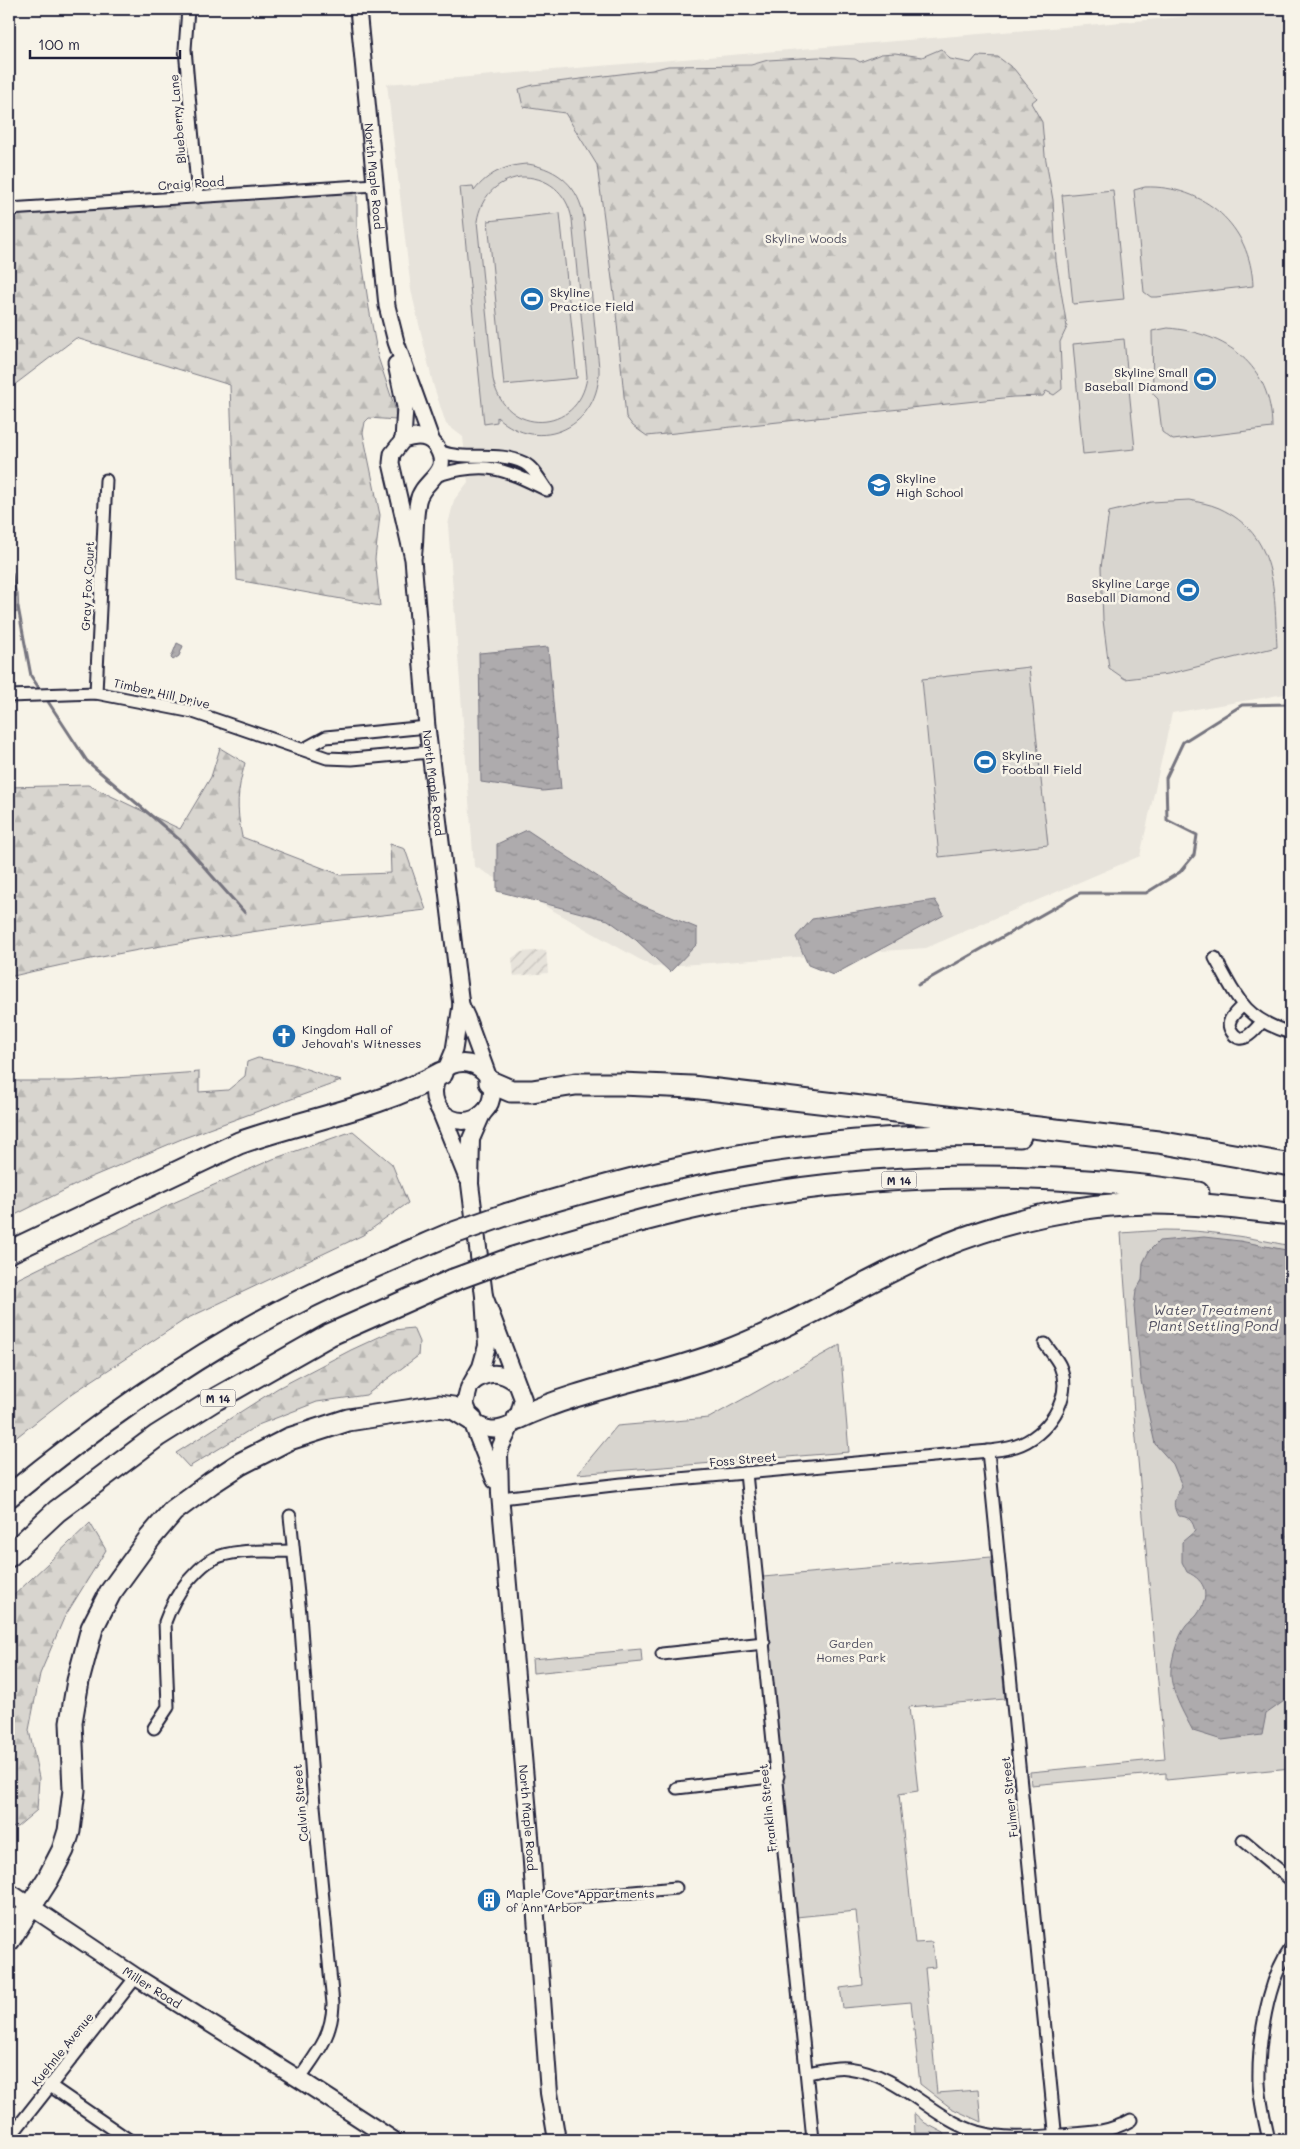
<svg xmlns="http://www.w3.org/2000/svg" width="1300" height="2149" font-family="Mali,sans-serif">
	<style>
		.built { fill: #e7e3db }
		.industrial { fill: url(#industrial-furrows) }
		.green { fill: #d8d5cf; stroke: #7d7c85; fill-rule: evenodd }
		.forest { fill: url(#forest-firs); stroke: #7d7c85 }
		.water { fill: url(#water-ripples); stroke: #76747f }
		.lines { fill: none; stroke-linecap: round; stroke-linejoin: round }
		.stream { stroke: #76747f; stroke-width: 3 }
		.minor-casing { stroke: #22223b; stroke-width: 15 }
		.tertiary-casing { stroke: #22223b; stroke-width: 19 }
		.secondary-casing { stroke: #22223b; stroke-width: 20 }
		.motorway-casing { stroke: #22223b; stroke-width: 25 }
		.minor { stroke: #f7f3e8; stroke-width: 11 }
		.tertiary { stroke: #f7f3e8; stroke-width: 15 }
		.secondary { stroke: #f7f3e8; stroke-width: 16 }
		.motorway { stroke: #f7f3e8; stroke-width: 21 }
		.motorway-bridge-casing { stroke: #22223b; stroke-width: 25; stroke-linecap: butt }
		.motorway-bridge { stroke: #f7f3e8; stroke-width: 21 }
		.labels { text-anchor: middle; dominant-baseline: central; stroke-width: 5; stroke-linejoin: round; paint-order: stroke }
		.shield { fill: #f7f3e8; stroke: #62616f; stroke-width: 1 }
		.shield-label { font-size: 11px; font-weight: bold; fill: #22223b }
		.street-label { font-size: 12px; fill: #22223b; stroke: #f7f3e8 }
		.park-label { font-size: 12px; fill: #504f60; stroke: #f7f3e8 }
		.poi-label { font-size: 12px; fill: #22223b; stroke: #f7f3e8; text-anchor: start }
		.water-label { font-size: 14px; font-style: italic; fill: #535263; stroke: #f7f3e8 }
	</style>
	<defs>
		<pattern id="industrial-furrows" width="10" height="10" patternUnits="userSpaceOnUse" patternTransform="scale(1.25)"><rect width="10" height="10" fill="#e7e3db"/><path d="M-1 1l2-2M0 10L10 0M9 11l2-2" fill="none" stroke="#c6c2bd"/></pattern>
		<pattern id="forest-firs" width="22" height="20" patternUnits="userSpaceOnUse" patternTransform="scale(1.25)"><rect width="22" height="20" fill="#d8d5cf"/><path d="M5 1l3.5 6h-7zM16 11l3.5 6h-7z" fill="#b9b7b3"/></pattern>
		<pattern id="water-ripples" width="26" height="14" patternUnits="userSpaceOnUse" patternTransform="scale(1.25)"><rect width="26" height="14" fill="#aeabad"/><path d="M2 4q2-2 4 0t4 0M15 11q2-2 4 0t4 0" fill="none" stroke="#8d8b8e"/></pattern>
	</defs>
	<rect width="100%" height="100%" fill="#f7f3e8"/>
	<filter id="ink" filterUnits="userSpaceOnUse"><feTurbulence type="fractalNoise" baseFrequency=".02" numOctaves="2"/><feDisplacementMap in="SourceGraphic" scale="10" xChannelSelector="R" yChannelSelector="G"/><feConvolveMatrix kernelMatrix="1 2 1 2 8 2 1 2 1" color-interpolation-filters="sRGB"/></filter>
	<g filter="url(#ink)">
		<!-- built -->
		<polygon class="built" points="1276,9 1291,9 1291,693 1172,713 1140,856 926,948 653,967 474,866 448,525 454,500 468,482 463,437 446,424 433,384 411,290 387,84"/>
		<!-- industrial -->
		<polygon class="industrial" points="546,950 548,973 514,976 512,958 521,952"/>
		<!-- green -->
		<g class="green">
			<path d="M 528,164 C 559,169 579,187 584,218 L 599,368 C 601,426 540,456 497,417 L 497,422 L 484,424 L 460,187 L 473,186 L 474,191 C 488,173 506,165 528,164 ZM 520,177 C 547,176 567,192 572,219 L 587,377 C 579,435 504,437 493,379 L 477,221 C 481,197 496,181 520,177 Z"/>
			<path d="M 1145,187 C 1204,185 1251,226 1253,286 L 1157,297 L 1151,297 L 1144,292 L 1134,190 Z"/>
			<polygon points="1113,190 1124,299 1073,304 1062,195"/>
			<polygon points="560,213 577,378 504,385 488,221"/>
			<path d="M 1168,328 C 1226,333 1272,365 1272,428 L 1173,440 L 1162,432 L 1158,399 L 1153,394 L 1152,331 Z"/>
			<polygon points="1124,339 1135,449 1083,454 1073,344"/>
			<path d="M 1189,500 C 1198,502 1210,504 1219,508 C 1278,535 1274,591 1277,647 L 1168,674 L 1125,679 L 1109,668 L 1103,620 L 1101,567 L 1109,512 L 1151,502 Z"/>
			<polygon points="1029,667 1048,845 939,857 922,679"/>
			<path d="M 1164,1230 C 1208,1230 1248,1237 1291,1246 L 1291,1768 L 1166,1780 L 1166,1773 L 1031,1785 L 1030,1772 L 1165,1759 L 1135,1427 L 1121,1233 Z"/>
			<polygon points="840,1345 849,1452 577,1474 617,1426 709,1418"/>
			<polygon points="991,1557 1005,1699 909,1707 918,1791 899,1794 915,1943 932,1942 935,1967 925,1968 937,2093 978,2090 981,2122 951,2108 920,2084 911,2002 843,2008 840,1988 863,1985 856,1911 796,1917 763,1577"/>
			<polygon points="641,1649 642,1662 533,1673 532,1659"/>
			<polygon points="914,2113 925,2123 944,2133 947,2140 934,2140 933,2133 915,2133"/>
		</g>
		<!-- forest -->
		<g class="forest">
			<polygon points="941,49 950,59 971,63 977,56 998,57 1014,69 1037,98 1031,103 1042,122 1045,155 1053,200 1056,261 1067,327 1060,342 1062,389 1054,395 1046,391 1043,396 1013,397 647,436 633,426 626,417 615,302 597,165 565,113 523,107 519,89 533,85 652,70 668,66 751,65 768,60 818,57 855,59 860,62 881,54 895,53 922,57"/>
			<polygon points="357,186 357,226 369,308 378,357 395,408 396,420 369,418 365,422 363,433 380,515 375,559 380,606 237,580 230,385 76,338 9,389 9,208"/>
			<path d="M 220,748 L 245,763 C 237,792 236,807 242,837 L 341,875 L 391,873 L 390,844 L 405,849 L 426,910 C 286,926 146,944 9,977 L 9,787 L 88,785 L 180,829 L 211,777 Z"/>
			<polygon points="258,1058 292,1064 341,1081 184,1138 89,1178 9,1218 9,1081 73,1081 199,1072 199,1092 228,1090 245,1076 247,1062"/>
			<polygon points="353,1131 392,1164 408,1203 363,1235 186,1319 73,1393 9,1443 9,1283 173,1203 273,1159"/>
			<polygon points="413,1328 419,1342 418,1356 366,1395 317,1402 258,1425 189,1467 176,1453 278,1388 351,1350 394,1330"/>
			<polygon points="90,1523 106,1550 64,1618 40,1674 29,1730 39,1778 37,1810 17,1827 9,1828 9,1600"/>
		</g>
		<!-- water -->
		<g class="water">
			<polygon points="9,593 18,593 19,612 9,613"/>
			<polygon points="177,643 183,646 179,656 173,660 171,658"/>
			<polygon points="548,647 561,789 543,791 481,782 479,653"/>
			<polygon points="527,830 639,904 697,928 697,944 670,972 636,940 608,920 497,891 497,844"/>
			<polygon points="935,900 944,915 833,975 808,965 796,937 812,919"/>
			<path d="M 1204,1237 L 1240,1241 L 1291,1251 L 1291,1699 L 1287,1699 L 1266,1714 L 1262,1735 L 1222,1740 L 1193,1731 C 1184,1714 1169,1689 1171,1669 C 1172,1657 1178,1636 1186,1626 C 1189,1622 1194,1619 1197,1615 C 1210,1597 1207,1581 1187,1572 L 1182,1562 L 1182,1542 L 1195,1531 C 1193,1521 1189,1516 1178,1516 C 1171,1503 1175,1498 1182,1486 L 1173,1464 L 1155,1444 L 1141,1381 L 1134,1306 L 1136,1291 L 1142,1280 L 1143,1263 L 1149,1251 L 1159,1241 Z"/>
		</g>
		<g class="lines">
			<!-- stream -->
			<g class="stream">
				<polyline points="9,570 12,574 16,596"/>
				<polyline points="18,607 31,676 41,691"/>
				<polyline points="45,697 87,761 181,841 245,913"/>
				<polyline points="918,985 1080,893 1146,893 1180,872 1194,855 1197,835 1167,820 1166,778 1183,742 1242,705 1291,704"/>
			</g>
			<!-- minor casing -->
			<g class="minor-casing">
				<g id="minor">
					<polyline points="188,9 185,49 198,197"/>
					<polyline points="9,209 375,185"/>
					<path d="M 439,451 C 466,462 497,450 524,463 C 534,468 541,482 547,490"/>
					<path d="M 438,475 C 486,461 502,468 545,489"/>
					<polyline points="96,693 106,480"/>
					<polyline points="9,696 96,693 193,712 327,758 352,759 430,752"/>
					<polyline points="304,749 326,737 427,727"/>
					<path d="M 1215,958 C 1237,998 1244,1019 1291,1033"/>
					<path d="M 1242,1006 C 1238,1010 1231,1016 1230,1021 C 1228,1025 1230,1029 1232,1032 C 1242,1047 1254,1031 1262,1022"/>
					<polyline points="988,1451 1056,2140"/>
					<polyline points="746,1473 813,2140"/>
					<path d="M 501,1498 L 622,1484 L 978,1452 C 991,1451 1004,1450 1016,1446 C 1047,1436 1074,1398 1060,1366 C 1057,1359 1050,1351 1045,1344"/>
					<path d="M 290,1516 L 300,1614 L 314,1806 L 333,2004 C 332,2037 317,2053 299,2079"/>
					<polyline points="662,1654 764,1643"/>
					<path d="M 154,1728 L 168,1707 L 165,1622 C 170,1608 177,1594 187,1582 C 195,1574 202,1564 213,1559 C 235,1548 268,1552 293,1551"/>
					<polyline points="677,1788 778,1776"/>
					<polyline points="1243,1840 1291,1880"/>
					<polyline points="535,1901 676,1888"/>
					<path d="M 807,2073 C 819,2071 835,2066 848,2068 C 902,2075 929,2117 977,2132 C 1006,2140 1032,2137 1061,2135 C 1086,2133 1109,2133 1131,2120"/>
					<polyline points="49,2085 129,2140"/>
					<polyline points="9,2138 136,1977"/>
					<path d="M 1269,2140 C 1265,2122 1260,2102 1259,2083 C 1258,2042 1267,1981 1291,1947"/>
				</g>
			</g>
			<!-- tertiary casing -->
			<g class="tertiary-casing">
				<g id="tertiary">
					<path id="s1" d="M 358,9 L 387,306 L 396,342 L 431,439"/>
					<polyline points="396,364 405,407 403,440"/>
					<path id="s2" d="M 413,559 C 416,540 414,520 418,501 C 422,479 455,473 435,445 C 427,434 414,436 403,440 L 392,454 L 391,463 L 413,559 L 427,727 L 461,1005 L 454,1050 L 446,1069"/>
					<polyline points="461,1005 467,1018 489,1078"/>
				</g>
			</g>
			<!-- secondary casing -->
			<g class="secondary-casing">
				<g id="secondary">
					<circle cx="463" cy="1092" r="29"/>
					<polyline points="440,1110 467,1177"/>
					<polyline points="482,1114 471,1139 470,1184 484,1296 487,1346 481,1367 469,1388 465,1404 495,1480"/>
					<path id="s3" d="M 484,1296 L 523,1399 L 518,1418 L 511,1425 L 501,1446 L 499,1454 L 500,1494 L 530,1836 L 549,2093 L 557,2140"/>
					<path d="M 473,1382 C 488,1371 501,1371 515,1382"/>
					<path d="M 472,1421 C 485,1431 497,1432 511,1425"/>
					<path id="s4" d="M 9,1892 L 136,1977 L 299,2079 L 393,2140"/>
				</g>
			</g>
			<!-- motorway casing -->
			<g class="motorway-casing">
				<g id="motorway">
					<polyline points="490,1082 511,1091 532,1091 576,1084 621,1084 692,1087 1158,1142 1291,1165"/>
					<path d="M 508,1214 C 568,1196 627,1179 688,1166 C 792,1143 914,1133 1020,1136"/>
					<path d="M 9,1252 L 239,1143 C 307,1119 379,1108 442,1073"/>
					<path d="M 513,1258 C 577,1238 641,1219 706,1205 C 866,1171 1036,1169 1198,1193"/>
					<path d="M 518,1418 C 584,1387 656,1378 724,1352 C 799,1324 868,1279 941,1247 C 1006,1220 1083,1203 1153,1203 C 1199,1203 1245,1209 1291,1214"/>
					<path d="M 9,1496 C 99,1422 197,1352 302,1300 C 350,1276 399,1256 448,1235"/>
					<polyline points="9,1556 57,1511 157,1436 216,1399 329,1335 453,1280"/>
					<polyline points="9,1940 48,1879 63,1850 69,1831 74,1790 71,1722 78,1681 92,1628 110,1593 150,1538 173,1511 211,1483 240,1464 289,1439 348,1420 439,1406 453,1408 471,1419"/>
				</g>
			</g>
			<!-- minor -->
			<use href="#minor" class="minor"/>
			<!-- tertiary -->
			<use href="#tertiary" class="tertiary"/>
			<!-- secondary -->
			<use href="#secondary" class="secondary"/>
			<!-- motorway -->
			<use href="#motorway" class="motorway"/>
			<!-- motorway-bridge casing -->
			<g class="motorway-bridge-casing">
				<g id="motorway-bridge">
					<polyline points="448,1235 508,1214"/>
					<polyline points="453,1280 513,1258"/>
				</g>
			</g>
			<!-- motorway-bridge -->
			<use href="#motorway-bridge" class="motorway-bridge"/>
		</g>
	</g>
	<!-- icons -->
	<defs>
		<g id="stadium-disc" transform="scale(1.25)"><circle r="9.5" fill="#1f6fb2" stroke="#f7f3e8"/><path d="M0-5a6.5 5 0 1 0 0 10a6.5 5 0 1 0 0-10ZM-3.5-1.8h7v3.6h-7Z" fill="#fff"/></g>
		<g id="school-disc" transform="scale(1.25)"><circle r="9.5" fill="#1f6fb2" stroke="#f7f3e8"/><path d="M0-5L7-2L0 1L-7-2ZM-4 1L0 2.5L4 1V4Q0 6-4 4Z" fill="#fff"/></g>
		<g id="church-disc" transform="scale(1.25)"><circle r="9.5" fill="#1f6fb2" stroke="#f7f3e8"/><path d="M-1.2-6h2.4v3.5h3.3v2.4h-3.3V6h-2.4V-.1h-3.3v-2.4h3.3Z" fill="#fff"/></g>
		<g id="building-disc" transform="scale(1.25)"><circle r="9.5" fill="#1f6fb2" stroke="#f7f3e8"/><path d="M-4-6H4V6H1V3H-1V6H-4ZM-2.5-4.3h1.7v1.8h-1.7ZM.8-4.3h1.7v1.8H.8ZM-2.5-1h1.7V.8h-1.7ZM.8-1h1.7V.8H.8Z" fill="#fff"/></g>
	</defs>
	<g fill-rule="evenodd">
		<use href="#stadium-disc" x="532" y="299"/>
		<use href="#stadium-disc" x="1205" y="379"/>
		<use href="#school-disc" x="879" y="485"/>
		<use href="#stadium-disc" x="1188" y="590"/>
		<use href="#stadium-disc" x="985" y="762"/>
		<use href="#church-disc" x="284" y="1036"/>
		<use href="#building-disc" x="489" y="1900"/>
	</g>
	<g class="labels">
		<!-- shield labels -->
		<g class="shield">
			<rect x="881.5" y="1171.5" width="35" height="17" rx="4"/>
			<rect x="200.5" y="1389.5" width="35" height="17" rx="4"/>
		</g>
		<g class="shield-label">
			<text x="899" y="1180">M 14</text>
			<text x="218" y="1398">M 14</text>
		</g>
		<!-- street labels -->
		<g class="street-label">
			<text transform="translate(177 119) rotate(-95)">Blueberry Lane</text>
			<text stroke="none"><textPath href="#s1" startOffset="168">North Maple Road</textPath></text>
			<text transform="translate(191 183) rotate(-4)">Craig Road</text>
			<text transform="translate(87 586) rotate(-87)">Gray Fox Court</text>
			<text transform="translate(162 693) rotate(13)">Timber Hill Drive</text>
			<text stroke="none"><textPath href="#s2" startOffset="508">North Maple Road</textPath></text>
			<text transform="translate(743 1459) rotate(-5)">Foss Street</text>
			<text transform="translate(1009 1797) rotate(-96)">Fulmer Street</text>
			<text transform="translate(300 1803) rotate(-95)">Calvin Street</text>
			<text transform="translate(767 1808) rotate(-96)">Franklin Street</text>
			<text stroke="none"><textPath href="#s3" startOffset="536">North Maple Road</textPath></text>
			<text stroke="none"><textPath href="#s4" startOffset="172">Miller Road</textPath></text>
			<text transform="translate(62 2049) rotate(-51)">Kuehnle Avenue</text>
		</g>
		<!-- park labels -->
		<g class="park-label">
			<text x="806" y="238">Skyline Woods</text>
			<text x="851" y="1643">Garden<tspan x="851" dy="14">Homes Park</tspan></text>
		</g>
		<!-- poi labels -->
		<g class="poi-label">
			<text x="550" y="292">Skyline<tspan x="550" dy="14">Practice Field</tspan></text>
			<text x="1188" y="372" text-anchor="end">Skyline Small<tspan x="1188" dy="14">Baseball Diamond</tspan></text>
			<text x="896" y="478">Skyline<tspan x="896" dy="14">High School</tspan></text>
			<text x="1170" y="583" text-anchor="end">Skyline Large<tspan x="1170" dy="14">Baseball Diamond</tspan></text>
			<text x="1002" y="755">Skyline<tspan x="1002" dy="14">Football Field</tspan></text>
			<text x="302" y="1029">Kingdom Hall of<tspan x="302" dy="14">Jehovah's Witnesses</tspan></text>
			<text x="506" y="1893">Maple Cove Appartments<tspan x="506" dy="14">of Ann Arbor</tspan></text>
		</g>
		<!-- water labels -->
		<g class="water-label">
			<text x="1213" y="1309">Water Treatment<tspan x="1213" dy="16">Plant Settling Pond</tspan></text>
		</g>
	</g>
	<!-- margin -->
	<rect width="1300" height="2149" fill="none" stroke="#f7f3e8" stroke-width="30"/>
	<rect x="15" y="15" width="1270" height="2119" fill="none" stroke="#22223b" stroke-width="2" filter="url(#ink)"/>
	<!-- scale -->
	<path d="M30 50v8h150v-8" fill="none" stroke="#22223b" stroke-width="2.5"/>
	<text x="38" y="50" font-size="15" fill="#22223b" stroke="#f7f3e8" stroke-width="4" paint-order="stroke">100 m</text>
</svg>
